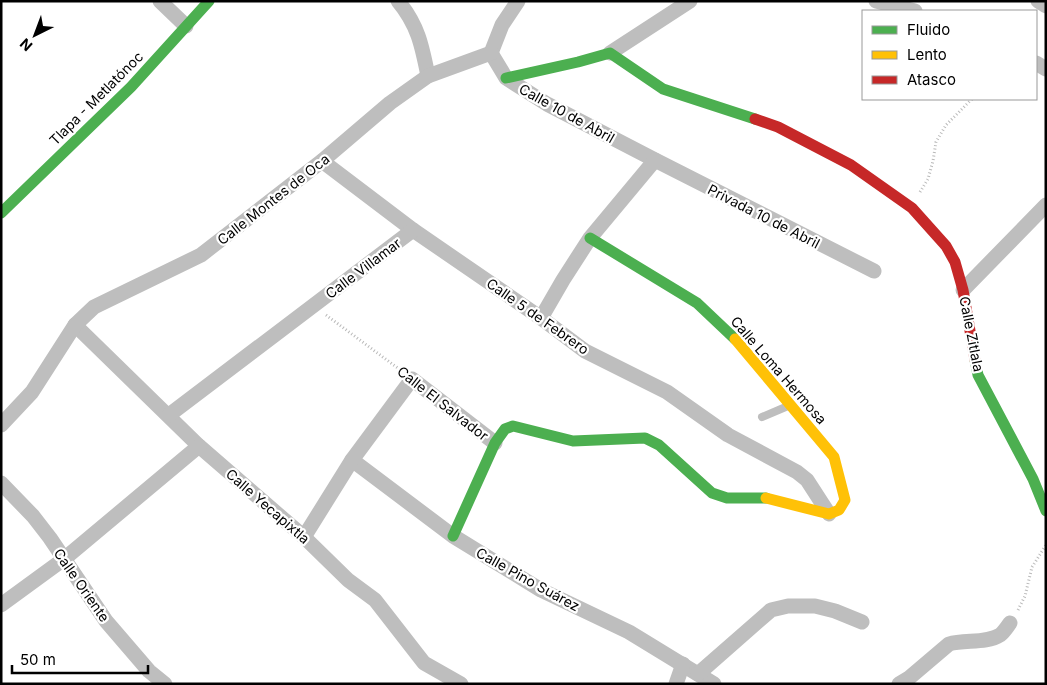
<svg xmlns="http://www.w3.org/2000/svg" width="1047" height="685" font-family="Inter,sans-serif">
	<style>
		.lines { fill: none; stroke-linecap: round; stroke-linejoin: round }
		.path { stroke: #b9b9b9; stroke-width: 3; stroke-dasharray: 1 2.5; stroke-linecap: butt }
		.lane { stroke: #bebebe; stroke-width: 8 }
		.street { stroke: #bebebe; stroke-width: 15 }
		.fast { stroke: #4caf50; stroke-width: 11 }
		.slow { stroke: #ffc107; stroke-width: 11 }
		.jam { stroke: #c62828; stroke-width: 11 }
		.labels { text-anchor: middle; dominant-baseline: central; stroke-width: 4.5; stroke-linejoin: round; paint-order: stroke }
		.street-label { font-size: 14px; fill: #000; stroke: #fff }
	</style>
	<rect width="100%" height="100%" fill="#fff"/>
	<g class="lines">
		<!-- path -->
		<g class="path">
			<polyline points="920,192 928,179 933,161 936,142 946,125 972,99"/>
			<polyline points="326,315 399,369"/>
			<polyline points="1018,610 1025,596 1032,567 1046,545"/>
		</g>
		<!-- lane -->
		<polyline class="lane" points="762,417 788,406"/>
		<!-- street -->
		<g class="street">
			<polyline points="160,1 186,26"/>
			<path d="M 398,1 C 418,25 422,46 428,76"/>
			<polyline points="876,1 915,11"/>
			<polyline points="1038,1 1046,6"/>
			<polyline points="491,53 506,78 547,104 655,160 874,271"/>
			<polyline points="491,53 502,25 518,1"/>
			<polyline points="610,53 690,1"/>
			<polyline points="1036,63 1046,69"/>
			<polyline points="322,161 413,230 541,318 585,351 667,392 728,435 797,472 807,480 829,514"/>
			<polyline points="963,290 1046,205"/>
			<polyline points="541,318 563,280 590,238 655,160"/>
			<polyline points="75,325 199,446 304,537 348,580 375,600 424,663 461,684"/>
			<polyline points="169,415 413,230"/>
			<polyline points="1,425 32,392 75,325 94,307 201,255 322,161 390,103 428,76 491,53"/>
			<polyline points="352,460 453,536 541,590 629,632 714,684"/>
			<polyline points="1,483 33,516 50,538 106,621 149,671 165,684"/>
			<polyline points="304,537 352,460 412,379 495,443"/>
			<polyline points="1,605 64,559 199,446"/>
			<polyline points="698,674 771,610 788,606 815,606 835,611 862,622"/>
			<polyline points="676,684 683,664"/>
			<path d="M 899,684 L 909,678 L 949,644 C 964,639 986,644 1000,635 C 1004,632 1007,627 1010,623"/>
		</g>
		<!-- fast -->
		<g class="fast">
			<polyline points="506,78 578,62 610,53 663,89 755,119"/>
			<polyline points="1,213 131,87 209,1"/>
			<polyline points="590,238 697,303 735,339"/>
			<polyline points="975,360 978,375 1033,479 1046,511"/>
			<polyline points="453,536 495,443 505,429 513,426 573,441 645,438 659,445 712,493 727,498 766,498"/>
		</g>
		<!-- slow -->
		<polyline class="slow" points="735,339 834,457 845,500 839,510 829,514 766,498"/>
		<!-- jam -->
		<polyline class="jam" points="755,119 778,127 851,165 912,208 946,246 955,262 963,290 975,360"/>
	</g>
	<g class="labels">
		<!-- street labels -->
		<g class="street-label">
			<text transform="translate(96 98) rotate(-45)">Tlapa - Metlatónoc</text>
			<text transform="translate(567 113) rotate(29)">Calle 10 de Abril</text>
			<text transform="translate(273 199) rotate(-38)">Calle Montes de Oca</text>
			<text transform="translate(764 216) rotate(27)">Privada 10 de Abril</text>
			<text transform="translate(363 268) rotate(-37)">Calle Villamar</text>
			<text transform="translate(538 316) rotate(35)">Calle 5 de Febrero</text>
			<text transform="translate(972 334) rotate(79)">Calle Zitlala</text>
			<text transform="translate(779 370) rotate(49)">Calle Loma Hermosa</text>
			<text transform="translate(443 403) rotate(38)">Calle El Salvador</text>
			<text transform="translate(268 506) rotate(41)">Calle Yecapixtla</text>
			<text transform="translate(528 579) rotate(29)">Calle Pino Suárez</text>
			<text transform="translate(82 585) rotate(55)">Calle Oriente</text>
		</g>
	</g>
	<!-- border -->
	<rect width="1047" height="685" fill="none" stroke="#000000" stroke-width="5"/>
	<!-- legend -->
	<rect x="862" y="10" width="175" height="90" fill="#ffffff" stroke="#999999"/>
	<rect x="872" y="26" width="25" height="8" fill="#4caf50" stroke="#999999"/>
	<text x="907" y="35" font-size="15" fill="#000000">Fluido</text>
	<rect x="872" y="51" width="25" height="8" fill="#ffc107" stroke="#999999"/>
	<text x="907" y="60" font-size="15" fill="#000000">Lento</text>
	<rect x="872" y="76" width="25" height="8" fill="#c62828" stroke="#999999"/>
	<text x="907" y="85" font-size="15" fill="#000000">Atasco</text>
	<!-- north arrow -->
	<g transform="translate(35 35) rotate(222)" stroke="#ffffff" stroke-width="4" paint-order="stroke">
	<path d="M0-4L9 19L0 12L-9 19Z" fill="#000000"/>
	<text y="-8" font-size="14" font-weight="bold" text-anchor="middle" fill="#000000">N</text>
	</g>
	<!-- scale -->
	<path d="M12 665v8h136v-8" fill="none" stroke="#000000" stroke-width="2.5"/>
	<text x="20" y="665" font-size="15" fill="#000000" stroke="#ffffff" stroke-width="4" paint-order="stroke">50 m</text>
</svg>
